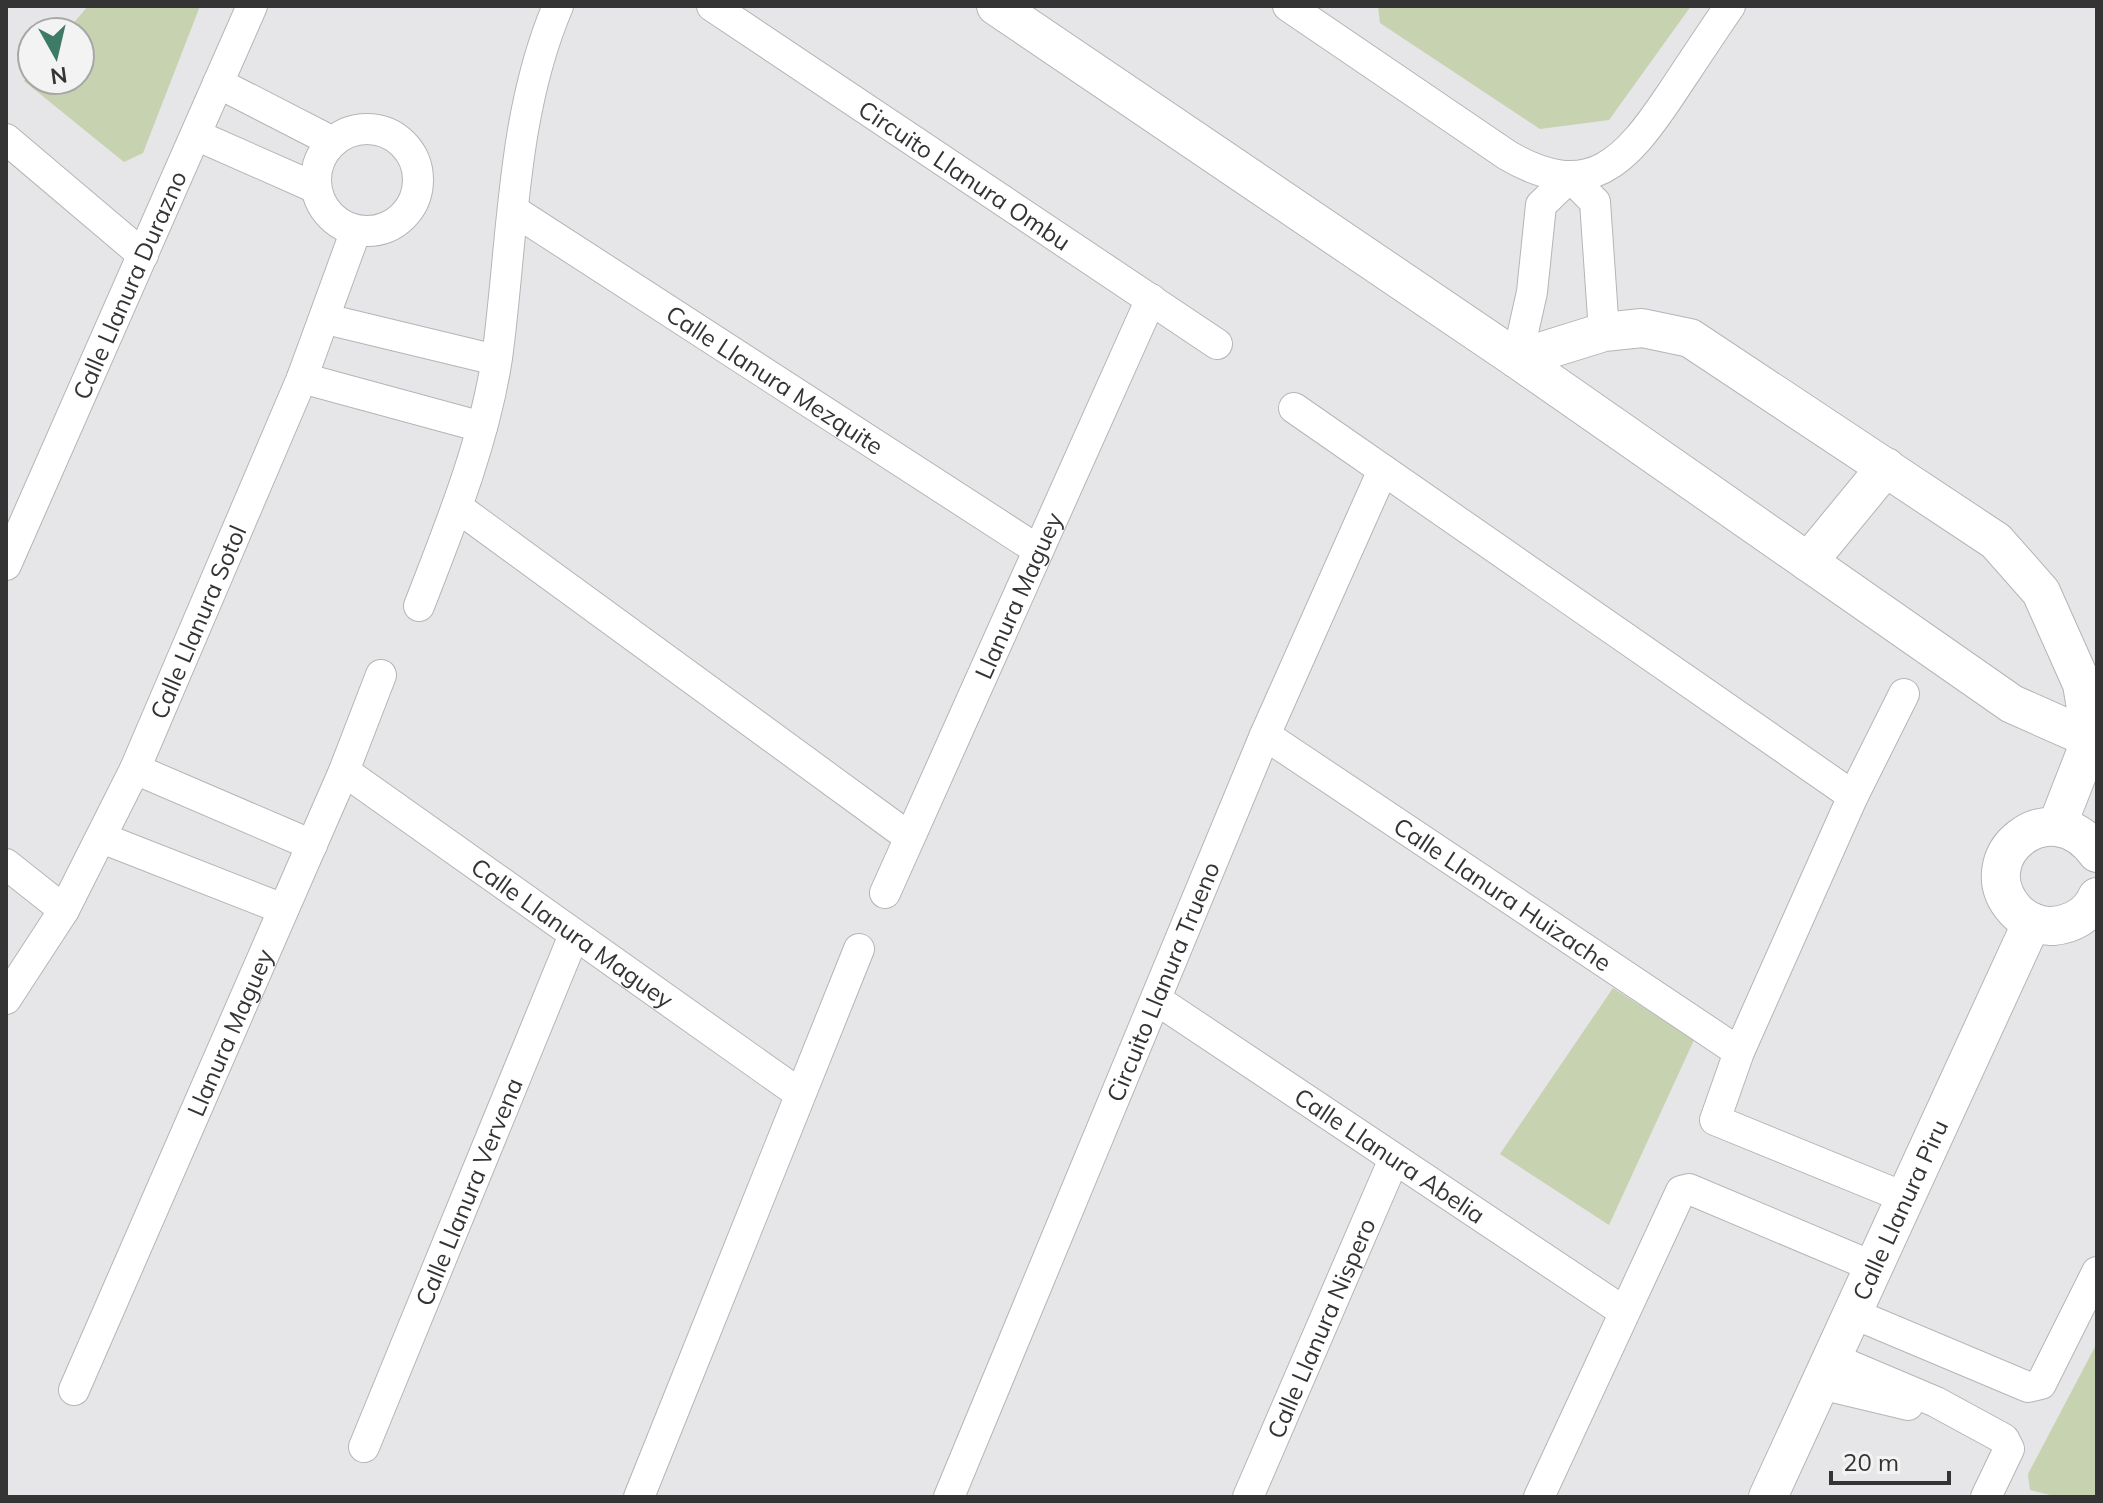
<svg xmlns="http://www.w3.org/2000/svg" width="2103" height="1503" font-family="Mulish,sans-serif">
	<style>
		.green { fill: #c6d2b0 }
		.lines { fill: none; stroke-linecap: round; stroke-linejoin: round }
		.minor-casing { stroke: #b5b5b7; stroke-width: 32 }
		.tertiary-casing { stroke: #b5b5b7; stroke-width: 40 }
		.minor { stroke: #fff; stroke-width: 30 }
		.tertiary { stroke: #fff; stroke-width: 38 }
		.labels { text-anchor: middle; dominant-baseline: central; stroke-width: 6; stroke-linejoin: round; paint-order: stroke }
		.street-label { font-size: 24px; fill: #343435; stroke: #f3f3f4 }
	</style>
	<rect width="100%" height="100%" fill="#e6e5e7"/>
	<!-- green -->
	<g class="green">
		<polygon points="88,6 200,6 143,153 124,162 24,81 32,72 32,80 80,80 80,32 66,32"/>
		<polygon points="1378,6 1691,6 1609,120 1540,129 1380,23"/>
		<polygon points="1613,988 1694,1040 1609,1225 1500,1154"/>
		<polygon points="2097,1343 2097,1497 2058,1497 2030,1490 2028,1474"/>
	</g>
	<g class="lines">
		<!-- minor casing -->
		<g class="minor-casing">
			<g id="minor">
				<path id="s1" d="M 712,6 L 1217,344"/>
				<path d="M 1288,6 L 1507,155 C 1590,204 1626,161 1671,94 C 1691,64 1710,35 1730,6"/>
				<polyline points="218,83 333,142"/>
				<circle cx="367" cy="180" r="51"/>
				<polyline points="196,135 316,188"/>
				<polyline points="6,139 143,255"/>
				<polyline points="1570,177 1595,202 1604,332"/>
				<path id="s2" d="M 513,210 L 1038,550"/>
				<polyline points="326,319 496,360"/>
				<polyline points="1517,359 1532,292 1541,205 1570,177"/>
				<polyline points="302,378 482,427"/>
				<polyline points="1294,408 1853,796"/>
				<polyline points="457,507 909,837"/>
				<path id="s3" d="M 6,565 L 252,6"/>
				<path d="M 419,606 C 450,526 484,443 497,358 C 513,241 511,116 558,6"/>
				<polyline points="1904,694 1853,796 1739,1052 1715,1120 1906,1198"/>
				<path id="s4" d="M 1265,735 L 1739,1052"/>
				<polyline points="135,769 312,845"/>
				<path id="s5" d="M 344,771 L 800,1094"/>
				<polyline points="102,838 283,909"/>
				<polyline points="6,864 64,910"/>
				<path id="s6" d="M 885,893 L 1151,299"/>
				<path id="s7" d="M 6,999 L 64,910 L 135,769 L 302,378 L 356,230"/>
				<path id="s8" d="M 1157,1000 L 1623,1311"/>
				<polyline points="1852,1313 2028,1387 2041,1384 2097,1272"/>
				<polyline points="1832,1358 1936,1402 2004,1439 2009,1449 1986,1497"/>
				<polyline points="1820,1384 1908,1405"/>
				<path id="s9" d="M 74,1390 L 344,771 L 381,675"/>
				<path id="s10" d="M 364,1447 L 574,935"/>
				<polyline points="639,1497 859,949"/>
				<path id="s11" d="M 949,1497 L 1265,735 L 1383,470"/>
				<path id="s12" d="M 1248,1497 L 1394,1159"/>
				<polyline points="1539,1497 1681,1191 1689,1189 1874,1267"/>
			</g>
		</g>
		<!-- tertiary casing -->
		<g class="tertiary-casing">
			<g id="tertiary">
				<polyline points="996,6 1517,359 2012,704 2091,739"/>
				<polyline points="1517,359 1604,332 1642,328 1690,338 1996,541 2041,592 2082,684 2091,739 2057,826"/>
				<polyline points="1808,562 1886,467"/>
				<path d="M 2097,853 C 2049,788 1968,858 2015,910 C 2024,920 2039,927 2053,926 C 2072,924 2089,915 2097,897"/>
				<path id="s13" d="M 1768,1497 L 2032,922"/>
			</g>
		</g>
		<!-- minor -->
		<use href="#minor" class="minor"/>
		<!-- tertiary -->
		<use href="#tertiary" class="tertiary"/>
	</g>
	<g class="labels">
		<!-- street labels -->
		<g class="street-label">
			<text stroke="none"><textPath href="#s1" startOffset="304">Circuito Llanura Ombu</textPath></text>
			<text stroke="none"><textPath href="#s3" startOffset="306">Calle Llanura Durazno</textPath></text>
			<text stroke="none"><textPath href="#s2" startOffset="312">Calle Llanura Mezquite</textPath></text>
			<text stroke="none"><textPath href="#s6" startOffset="326">Llanura Maguey</textPath></text>
			<text stroke="none"><textPath href="#s7" startOffset="424">Calle Llanura Sotol</textPath></text>
			<text stroke="none"><textPath href="#s4" startOffset="286">Calle Llanura Huizache</textPath></text>
			<text stroke="none"><textPath href="#s5" startOffset="280">Calle Llanura Maguey</textPath></text>
			<text stroke="none"><textPath href="#s11" startOffset="558">Circuito Llanura Trueno</textPath></text>
			<text stroke="none"><textPath href="#s9" startOffset="390">Llanura Maguey</textPath></text>
			<text stroke="none"><textPath href="#s8" startOffset="280">Calle Llanura Abelia</textPath></text>
			<text stroke="none"><textPath href="#s10" startOffset="276">Calle Llanura Vervena</textPath></text>
			<text stroke="none"><textPath href="#s13" startOffset="316">Calle Llanura Piru</textPath></text>
			<text stroke="none"><textPath href="#s12" startOffset="184">Calle Llanura Nispero</textPath></text>
		</g>
	</g>
	<!-- border -->
	<rect width="2103" height="1503" fill="none" stroke="#343435" stroke-width="16"/>
	<!-- north arrow -->
	<g transform="translate(56 56) rotate(172)"><circle r="38" fill="#f3f3f4" stroke="#a7a7a8" stroke-width="2"/>
	<path d="M0-6L14 30L0 20L-14 30Z" fill="#3d7b67"/>
	<text y="-12" font-size="22" font-weight="bold" text-anchor="middle" fill="#343435">N</text>
	</g>
	<!-- scale -->
	<path d="M1831 1471v12h118v-12" fill="none" stroke="#343435" stroke-width="4"/>
	<text x="1843" y="1471" font-size="24" fill="#343435" stroke="#f3f3f4" stroke-width="6" paint-order="stroke">20 m</text>
</svg>
